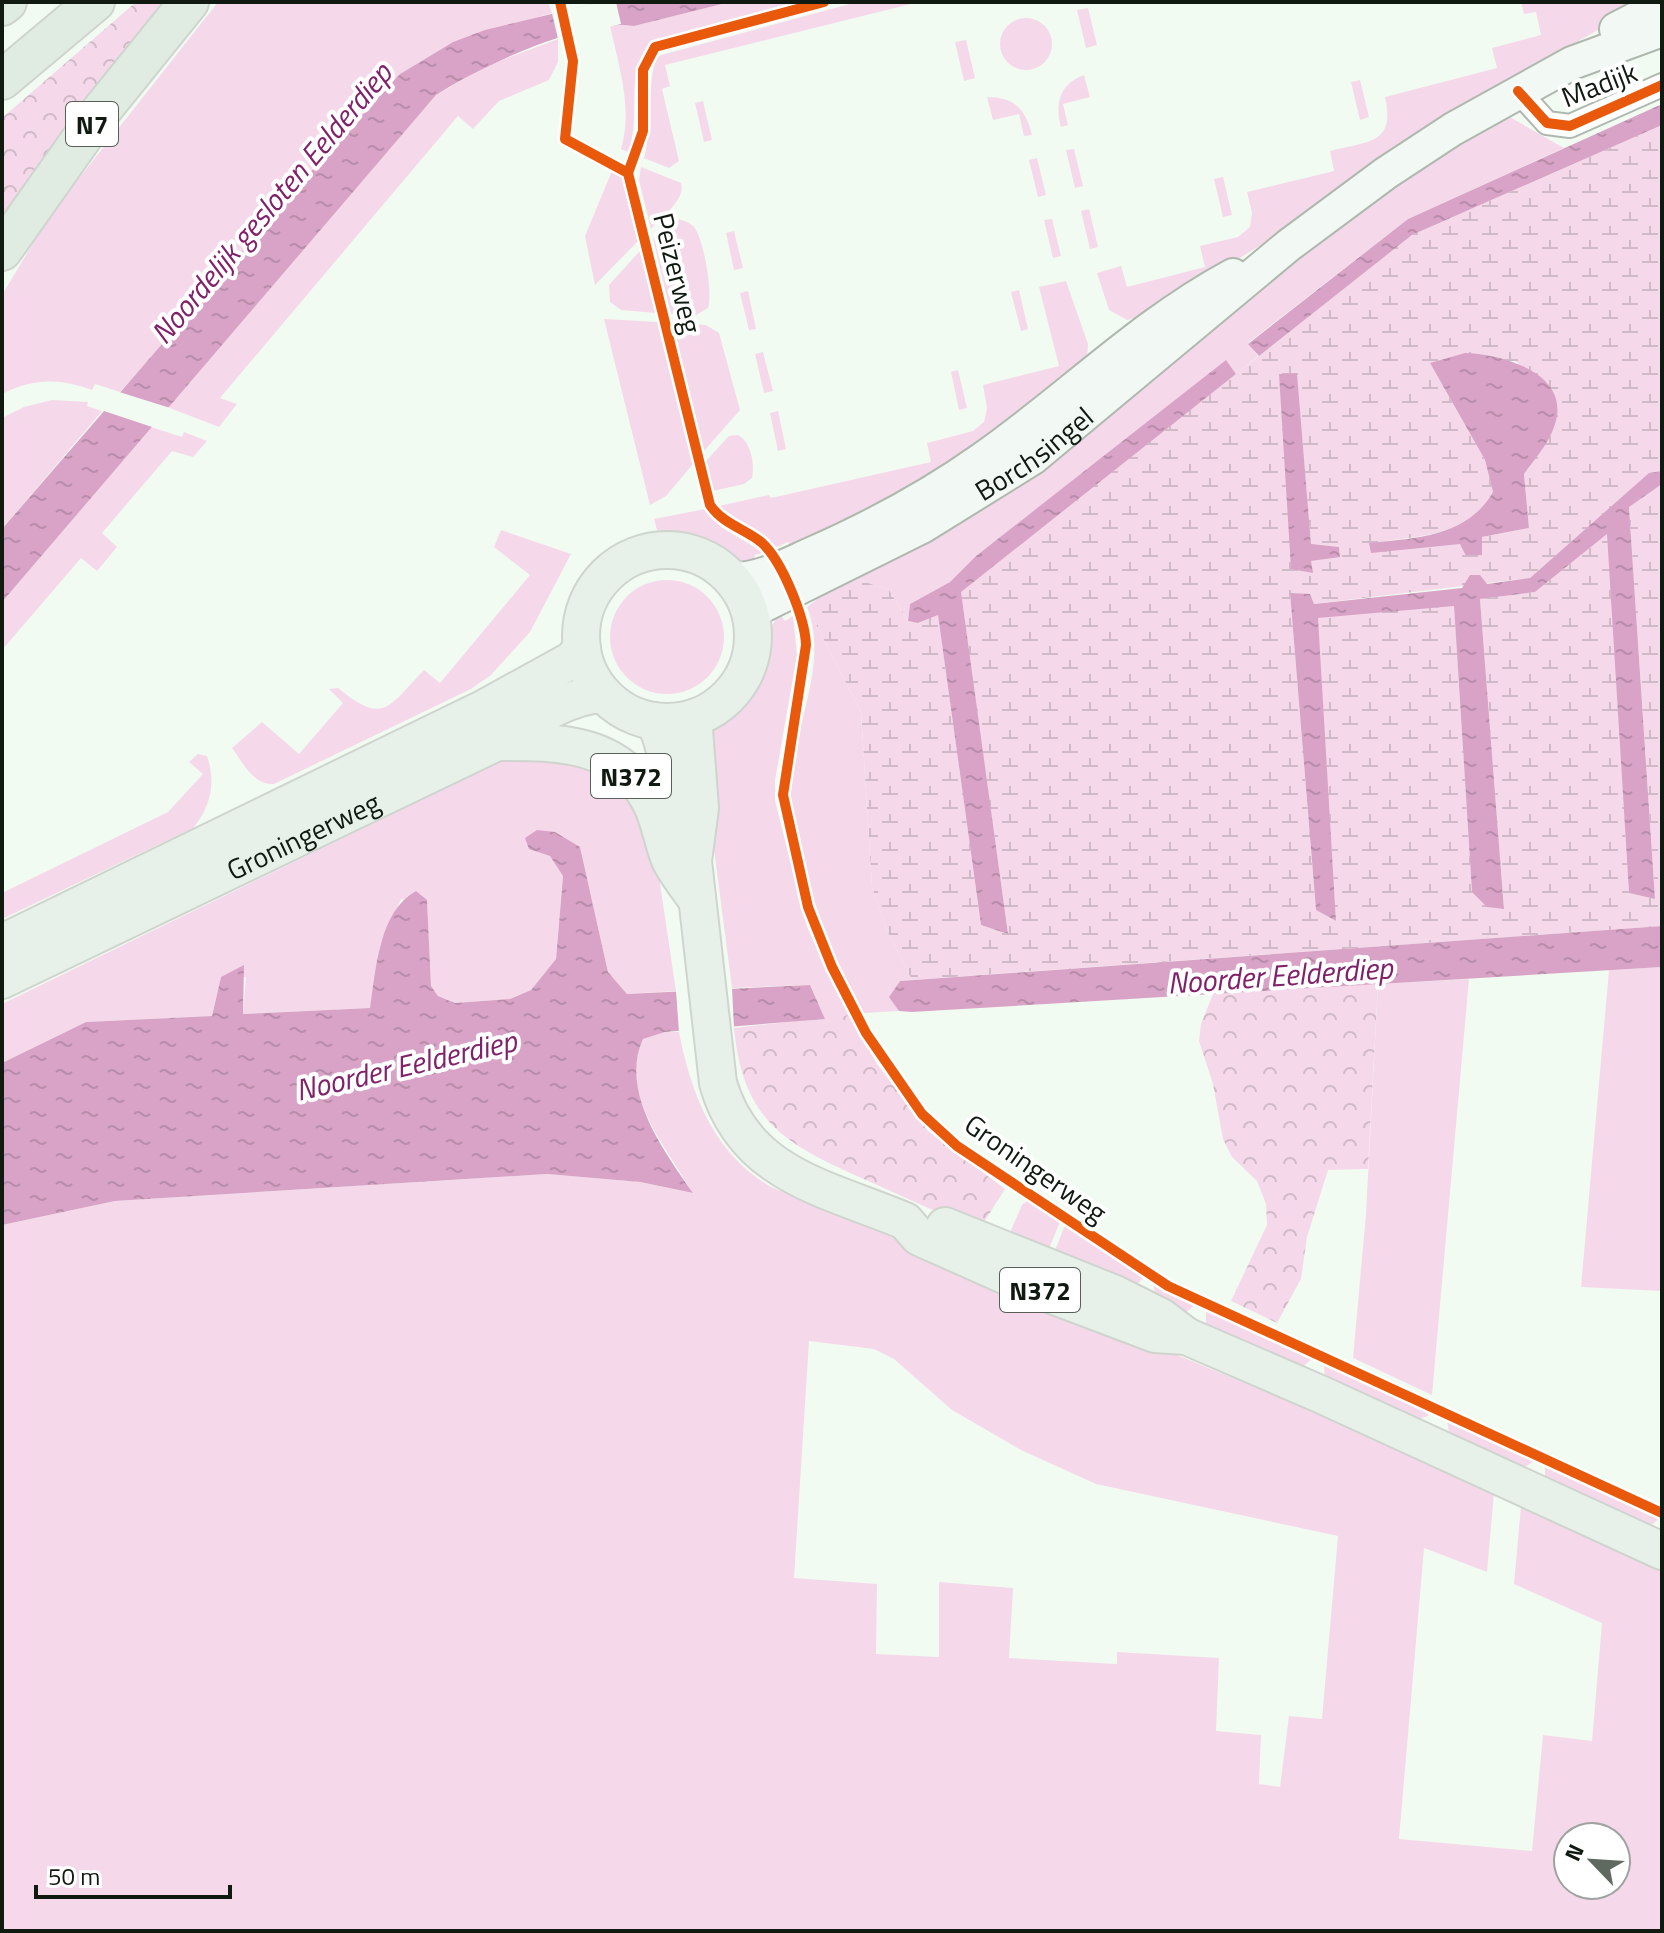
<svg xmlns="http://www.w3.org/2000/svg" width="1664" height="1933" font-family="'Titillium Web',sans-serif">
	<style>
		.green { fill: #f5d9ea; fill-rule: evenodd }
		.forest { fill: url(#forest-crowns) }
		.wetland { fill: url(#wetland-marsh); fill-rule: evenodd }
		.water { fill: url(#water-ripples) }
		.pier { fill: #f2fbf2 }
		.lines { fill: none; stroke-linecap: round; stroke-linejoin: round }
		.minor-casing { stroke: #afb8af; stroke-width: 26 }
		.secondary-casing { stroke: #afb8af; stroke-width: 36 }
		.primary-casing { stroke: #cfd4cf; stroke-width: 40 }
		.trunk-casing { stroke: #cfd4cf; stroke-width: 42 }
		.minor { stroke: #fdfefd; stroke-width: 22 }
		.secondary { stroke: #f2f8f3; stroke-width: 32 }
		.primary { stroke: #e8f1e9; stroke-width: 36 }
		.trunk { stroke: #e0ece2; stroke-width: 38 }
		.cycleway-casing { stroke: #fff; stroke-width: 15 }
		.cycleway { stroke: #e8590c; stroke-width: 10 }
		.labels { text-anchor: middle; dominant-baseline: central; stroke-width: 8; stroke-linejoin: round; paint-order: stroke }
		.shield { fill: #fff; stroke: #585f58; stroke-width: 2 }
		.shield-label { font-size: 26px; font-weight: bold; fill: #101a11 }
		.street-label { font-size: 28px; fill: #101a11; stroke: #fff }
		.water-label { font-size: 30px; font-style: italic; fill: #80216a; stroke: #fff }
	</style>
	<defs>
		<pattern id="forest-crowns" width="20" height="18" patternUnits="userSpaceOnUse" patternTransform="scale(2)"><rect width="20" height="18" fill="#f5d9ea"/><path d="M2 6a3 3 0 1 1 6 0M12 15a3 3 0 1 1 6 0" fill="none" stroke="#d1bac8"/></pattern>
		<pattern id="wetland-marsh" width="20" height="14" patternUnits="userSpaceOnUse" patternTransform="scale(2)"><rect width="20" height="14" fill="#f5d9ea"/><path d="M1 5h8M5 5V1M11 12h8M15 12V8" fill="none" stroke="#d1bac8"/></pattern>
		<pattern id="water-ripples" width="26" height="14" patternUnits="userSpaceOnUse" patternTransform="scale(2)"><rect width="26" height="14" fill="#d9a3c7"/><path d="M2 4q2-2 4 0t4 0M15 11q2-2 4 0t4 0" fill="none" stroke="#b98caa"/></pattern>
	</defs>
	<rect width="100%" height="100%" fill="#f2fbf2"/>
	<!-- green -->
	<g class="green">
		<path d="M 218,2 L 548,2 L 552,13 L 453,42 L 400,74 L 120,392 L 95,384 L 92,390 C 60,378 33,378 2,394 L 2,295 L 50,215 Z"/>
		<path d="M 730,2 L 807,2 L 648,46 C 624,78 642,116 628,152 L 621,149 C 633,108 619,67 610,26 L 634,26 Z"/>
		<path d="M 857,2 L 919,2 L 665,65 L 670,86 L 662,89 L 679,161 L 669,168 L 644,158 C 652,132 647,72 658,56 Z"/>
		<path d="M 1521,2 L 1647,2 L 1533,67 L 1301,220 L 1150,314 L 1127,320 L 1109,310 L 1097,273 L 1121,266 L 1127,287 L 1205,267 L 1200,246 L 1238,237 L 1250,227 L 1252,213 L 1247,192 L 1334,171 L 1330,151 C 1367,141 1396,145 1385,97 L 1497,68 L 1492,48 L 1541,35 L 1536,12 L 1524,14 Z"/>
		<polygon points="1088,8 1097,45 1086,48 1077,10"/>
		<circle cx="1026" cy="44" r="26"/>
		<polygon points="558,39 558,62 549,80 499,101 473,129 458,116 220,398 237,404 219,427 167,407 436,95 486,66"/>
		<polygon points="966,40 975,78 964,81 955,42"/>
		<path d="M 1084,75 L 1090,97 L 1063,104 L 1068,125 L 1061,127 C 1055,104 1059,84 1084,75 Z"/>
		<polygon points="1360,80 1369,117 1360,120 1351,82"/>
		<path d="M 987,97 C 1015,97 1026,110 1032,135 L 1024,136 L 1019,114 L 993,120 Z"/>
		<polygon points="703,101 712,140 704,142 695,103"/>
		<polygon points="1508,116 1564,148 1408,219 1248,343 1258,356 1236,374 1226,361 976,556 950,582 910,604 908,621 889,590 844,575 1127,394 1350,217 1423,166 1493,121"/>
		<polygon points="1074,149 1083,186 1075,188 1066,150"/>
		<polygon points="1037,158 1046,195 1038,197 1029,160"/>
		<path d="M 641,167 L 681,183 C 686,200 662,216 651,229 L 639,180 Z"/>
		<polygon points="612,171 623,179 638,241 595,285 585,236"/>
		<polygon points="1223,177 1232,215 1223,217 1214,179"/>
		<polygon points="1089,209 1098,247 1090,249 1081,211"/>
		<path d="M 676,219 C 683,220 689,222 694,227 C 704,239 713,294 708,308 L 696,315 L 671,314 L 653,238 Z"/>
		<polygon points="1052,219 1061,256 1053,258 1044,220"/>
		<polygon points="734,231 743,268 734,270 726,233"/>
		<polygon points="640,251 656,313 621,310 610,302 609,285"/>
		<polygon points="1066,281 1088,344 1087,359 965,461 793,552 788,542 777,547 719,506 769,495 771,498 931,462 927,443 973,431 984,422 987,408 983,385 1059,366 1039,287"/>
		<polygon points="1019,290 1028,329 1021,331 1011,292"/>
		<polygon points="748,291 756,329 749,330 740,293"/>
		<polygon points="604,319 658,322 693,464 666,496 650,505"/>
		<polygon points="673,323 706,325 719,333 740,410 704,451"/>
		<polygon points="763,352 773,391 764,393 755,354"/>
		<polygon points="958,370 967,408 959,410 951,372"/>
		<polygon points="52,400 88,402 87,406 102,411 2,529 2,418 24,407"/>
		<polygon points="778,411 786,449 778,451 770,413"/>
		<polygon points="151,427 182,437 184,432 207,441 193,457 172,451 102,533 117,547 97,571 81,558 2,650 2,602"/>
		<path d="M 738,435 C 751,442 755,464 752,478 L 744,484 L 713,491 L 706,461 L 729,436 Z"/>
		<polygon points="705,509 721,527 764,553 754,555 758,565 735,562 657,530 654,519"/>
		<path d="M 501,530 L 571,554 L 530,632 L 491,675 L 471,689 L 274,784 C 253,785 243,763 232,748 L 262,722 L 299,754 L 343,703 L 329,689 L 338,688 C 384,726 388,707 424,670 L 440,683 L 530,575 L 494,547 Z"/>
		<circle cx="667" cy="637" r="57"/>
		<path d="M 807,607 L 861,712 L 872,887 L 887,931 L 912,980 L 900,981 L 890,996 L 899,1011 L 864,1013 C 833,959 786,843 791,781 C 795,724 829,662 807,607 Z"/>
		<polygon points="779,613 785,621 793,616 797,655 775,780 775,801 807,927 849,1015 825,1019 810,985 732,988 708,803 706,737 754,680 768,633"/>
		<polygon points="524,750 602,770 639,805 658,870 676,991 627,994 608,972 580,847 550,856 563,876 556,959 531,990 510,999 455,1003 438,996 431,986 427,901 401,899 380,946 370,1008 243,1014 246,977 221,977 212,1016 86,1022 2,1063 2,1004"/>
		<path d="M 198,754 L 207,756 C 216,782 211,807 193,828 L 2,919 L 2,893 L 168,812 L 203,774 L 189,762 Z"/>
		<polygon points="1662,967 1662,1291 1581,1287 1609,970"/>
		<polygon points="1469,979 1432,1395 1353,1358 1366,1214 1378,984"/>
		<path d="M 665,1032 L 679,1032 C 691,1094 714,1154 771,1187 L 1363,1432 L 1494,1493 L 1487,1572 L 1424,1548 L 1399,1839 L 1532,1851 L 1543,1735 L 1592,1741 L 1602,1623 L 1514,1584 L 1521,1506 L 1662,1570 L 1662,1931 L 2,1931 L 2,1225 L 115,1201 L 547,1174 L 640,1182 L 692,1193 C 668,1147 617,1095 643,1039 ZM 809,1341 L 874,1349 L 894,1359 L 952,1410 L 1021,1450 L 1096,1484 L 1338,1536 L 1322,1719 L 1289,1716 L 1280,1787 L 1259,1784 L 1261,1735 L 1216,1731 L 1219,1658 L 1117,1652 L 1117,1664 L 1009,1658 L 1013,1588 L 939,1582 L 939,1657 L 876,1654 L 877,1584 L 794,1578 ZM 1568,1837 L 1616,1837 L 1616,1885 L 1568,1885 Z"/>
		<polygon points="1028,1200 1060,1222 1046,1256 1016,1243 1011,1230 1022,1205"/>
		<polygon points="1065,1225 1143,1278 1129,1293 1052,1258"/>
		<polygon points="1154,1285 1195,1305 1180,1317 1155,1305"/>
		<polygon points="1206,1311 1312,1359 1299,1370 1206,1329"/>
		<polygon points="1324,1365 1428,1413 1428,1416 1412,1421 1325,1382"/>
		<polygon points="1447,1422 1534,1461 1519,1471 1451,1440"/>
		<polygon points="1545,1467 1659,1519 1646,1529 1545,1483"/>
	</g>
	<!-- forest -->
	<g class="forest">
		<polygon points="136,2 176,2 2,231 2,118"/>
		<polygon points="1378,984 1368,1169 1328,1170 1307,1237 1301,1279 1277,1323 1231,1301 1267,1225 1266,1204 1257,1181 1232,1157 1223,1139 1213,1084 1199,1041 1201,1024 1213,994"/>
		<path d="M 849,1015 L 877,1064 L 928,1131 L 1005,1189 L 979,1230 C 941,1214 904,1197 866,1180 C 787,1145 743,1123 734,1028 Z"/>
	</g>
	<!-- wetland -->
	<path class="wetland" d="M 1662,125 L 1662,471 L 1649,474 L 1530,578 L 1313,604 L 1310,594 L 1290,594 L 1316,910 L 1336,921 L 1317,617 L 1454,605 L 1472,892 L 1504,908 L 1480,599 L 1535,592 L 1608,533 L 1629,893 L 1655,899 L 1629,506 L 1662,484 L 1662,926 L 912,980 L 887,931 L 872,887 L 861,712 L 807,607 L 816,600 L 810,592 L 844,575 L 889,590 L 908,621 L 919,623 L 938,614 L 981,925 L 1008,934 L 960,592 L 1412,235 ZM 1515,361 L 1551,389 L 1534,460 L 1524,474 L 1529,528 L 1482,537 L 1482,554 L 1466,556 L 1461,544 L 1369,544 C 1416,535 1466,539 1493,492 L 1485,460 L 1430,363 ZM 1279,374 L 1297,374 L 1311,545 L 1339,547 L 1340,556 L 1311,561 L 1313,573 Z"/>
	<!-- water -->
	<g class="water">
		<path d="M 601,2 L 730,2 L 634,26 C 583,18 479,67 436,95 L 2,602 L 2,529 L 328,152 L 400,74 L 453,42 L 485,30 Z"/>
		<polygon points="1662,104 1662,125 1412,235 1259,356 1248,344 1408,219"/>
		<path d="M 1465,353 C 1498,354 1564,370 1557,416 C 1553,439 1537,456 1524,474 L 1529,528 L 1482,537 L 1482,555 L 1466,556 L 1460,544 L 1371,553 L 1369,543 C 1416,538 1467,537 1493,492 L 1485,460 L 1430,363 Z"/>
		<polygon points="1226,360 1236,374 961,592 1008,934 981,925 938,615 918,623 908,621 910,604 950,582 976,556"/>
		<polygon points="1297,373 1311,544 1339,547 1340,557 1311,561 1313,573 1291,569 1279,374"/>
		<polygon points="1662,471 1662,484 1629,507 1655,899 1629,893 1607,534 1535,592 1480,599 1504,909 1487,907 1472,892 1454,606 1318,618 1336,921 1316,910 1290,593 1310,594 1314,604 1462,588 1470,575 1480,575 1487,584 1530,578 1649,473"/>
		<path d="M 537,830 L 555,832 L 580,847 L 608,972 L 627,994 L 810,985 L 825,1019 L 665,1032 L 643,1039 C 619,1091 664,1151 693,1193 L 640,1182 L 547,1174 L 115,1201 L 2,1225 L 2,1063 L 86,1022 L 212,1016 L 221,977 L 244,965 L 243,1014 L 370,1008 C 376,969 379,911 416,891 L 427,900 L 431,986 L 438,996 L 455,1003 L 510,999 L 531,990 L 556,959 L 563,876 L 550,856 L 529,849 L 525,838 Z"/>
		<polygon points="1662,926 1662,967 912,1012 899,1011 889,997 900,981"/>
	</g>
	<!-- pier -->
	<g class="pier">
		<polygon points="601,2 616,2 621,24 558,39 552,13"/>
		<polygon points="116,391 167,407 171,408 155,428 98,409"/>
		<polygon points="732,988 734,1028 679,1032 676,991"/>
	</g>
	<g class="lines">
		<!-- minor casing -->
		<g class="minor-casing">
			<polyline id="minor" points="1518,91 1547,123 1570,126 1662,85"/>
		</g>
		<!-- secondary casing -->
		<g class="secondary-casing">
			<g id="secondary">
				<polyline points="1616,29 1662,5"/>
				<path d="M 731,579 C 759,580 786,565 811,554 C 870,528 930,496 982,459 C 1068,399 1140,325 1233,275"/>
				<path id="s1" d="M 751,617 L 759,608 L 922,527 L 1033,458 L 1289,245 L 1386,173 L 1453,129 L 1572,63 L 1662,30"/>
			</g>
		</g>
		<!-- primary casing -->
		<g class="primary-casing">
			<g id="primary">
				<circle cx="667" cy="636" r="86"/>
				<path d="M 696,717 L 694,729 L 700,808 L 693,861 L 718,1083 C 744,1175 826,1188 905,1221 L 919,1237 L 1036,1289 L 1155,1334 L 1186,1336"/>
				<path d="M 654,721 C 672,753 667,796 681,831"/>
				<path d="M 497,742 C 557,742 618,741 650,801 C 660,819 662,841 670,860 C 676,872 686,885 694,896"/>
				<polyline points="2,943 483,709 572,660 582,648"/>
				<path id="s2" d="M 2,980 L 497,742 C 528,723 567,695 603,694"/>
				<polyline points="945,1226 1115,1294 1161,1317 1186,1336 1320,1394 1662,1551"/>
			</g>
		</g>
		<!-- trunk casing -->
		<g class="trunk-casing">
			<g id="trunk">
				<polyline points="2,6 7,2"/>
				<polyline points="2,80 95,2"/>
				<polyline points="2,251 101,111 189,2"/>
			</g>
		</g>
		<!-- minor -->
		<use href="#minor" class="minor"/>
		<!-- secondary -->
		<use href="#secondary" class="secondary"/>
		<!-- primary -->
		<use href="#primary" class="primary"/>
		<!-- trunk -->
		<use href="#trunk" class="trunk"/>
		<!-- cycleway casing -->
		<g class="cycleway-casing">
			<g id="cycleway">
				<path d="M 560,2 L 573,61 L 565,139 L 628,173 L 710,505 C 723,524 745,529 761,542 C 782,560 805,618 806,645 L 783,795 L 808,907 L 832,967 L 866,1033 L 922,1114 L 957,1146 L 1168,1286 L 1662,1513"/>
				<polyline points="1518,91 1547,123 1570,126 1662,85"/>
				<polyline points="628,173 643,131 643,70 655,47 824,2"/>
			</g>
		</g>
		<!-- cycleway -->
		<use href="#cycleway" class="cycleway"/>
	</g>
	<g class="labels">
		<!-- shield labels -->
		<g class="shield">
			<rect x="66" y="102" width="52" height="44" rx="6"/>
			<rect x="591" y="754" width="80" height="44" rx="6"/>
			<rect x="1000" y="1268" width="80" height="44" rx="6"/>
		</g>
		<g class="shield-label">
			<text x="92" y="124">N7</text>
			<text x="631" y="776">N372</text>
			<text x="1040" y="1290">N372</text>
		</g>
		<!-- street labels -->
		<g class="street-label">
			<text transform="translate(1599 84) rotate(-21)">Madijk</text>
			<text transform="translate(678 273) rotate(76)">Peizerweg</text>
			<text stroke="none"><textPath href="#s1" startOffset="328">Borchsingel</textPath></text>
			<text stroke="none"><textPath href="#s2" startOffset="334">Groningerweg</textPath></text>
			<text transform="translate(1036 1168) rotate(35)">Groningerweg</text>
		</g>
		<!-- water labels -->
		<g class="water-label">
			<text transform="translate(271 203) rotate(-50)">Noordelijk gesloten Eelderdiep</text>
			<text transform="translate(1280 975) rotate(-4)">Noorder Eelderdiep</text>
			<text transform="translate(406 1065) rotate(-13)">Noorder Eelderdiep</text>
		</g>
	</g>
	<!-- border -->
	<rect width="1664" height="1933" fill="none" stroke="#101a11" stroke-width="8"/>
	<!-- north arrow -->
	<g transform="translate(1592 1861) rotate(295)"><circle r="38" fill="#ffffff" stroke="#9fa3a0" stroke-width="2"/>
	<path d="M0-6L14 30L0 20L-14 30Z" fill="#5f6960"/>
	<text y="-12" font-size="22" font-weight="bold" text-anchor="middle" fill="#101a11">N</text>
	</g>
	<!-- scale -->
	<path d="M36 1885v12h194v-12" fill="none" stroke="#101a11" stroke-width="4"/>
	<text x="48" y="1885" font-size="24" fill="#101a11" stroke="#ffffff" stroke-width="6" paint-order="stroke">50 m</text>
</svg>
